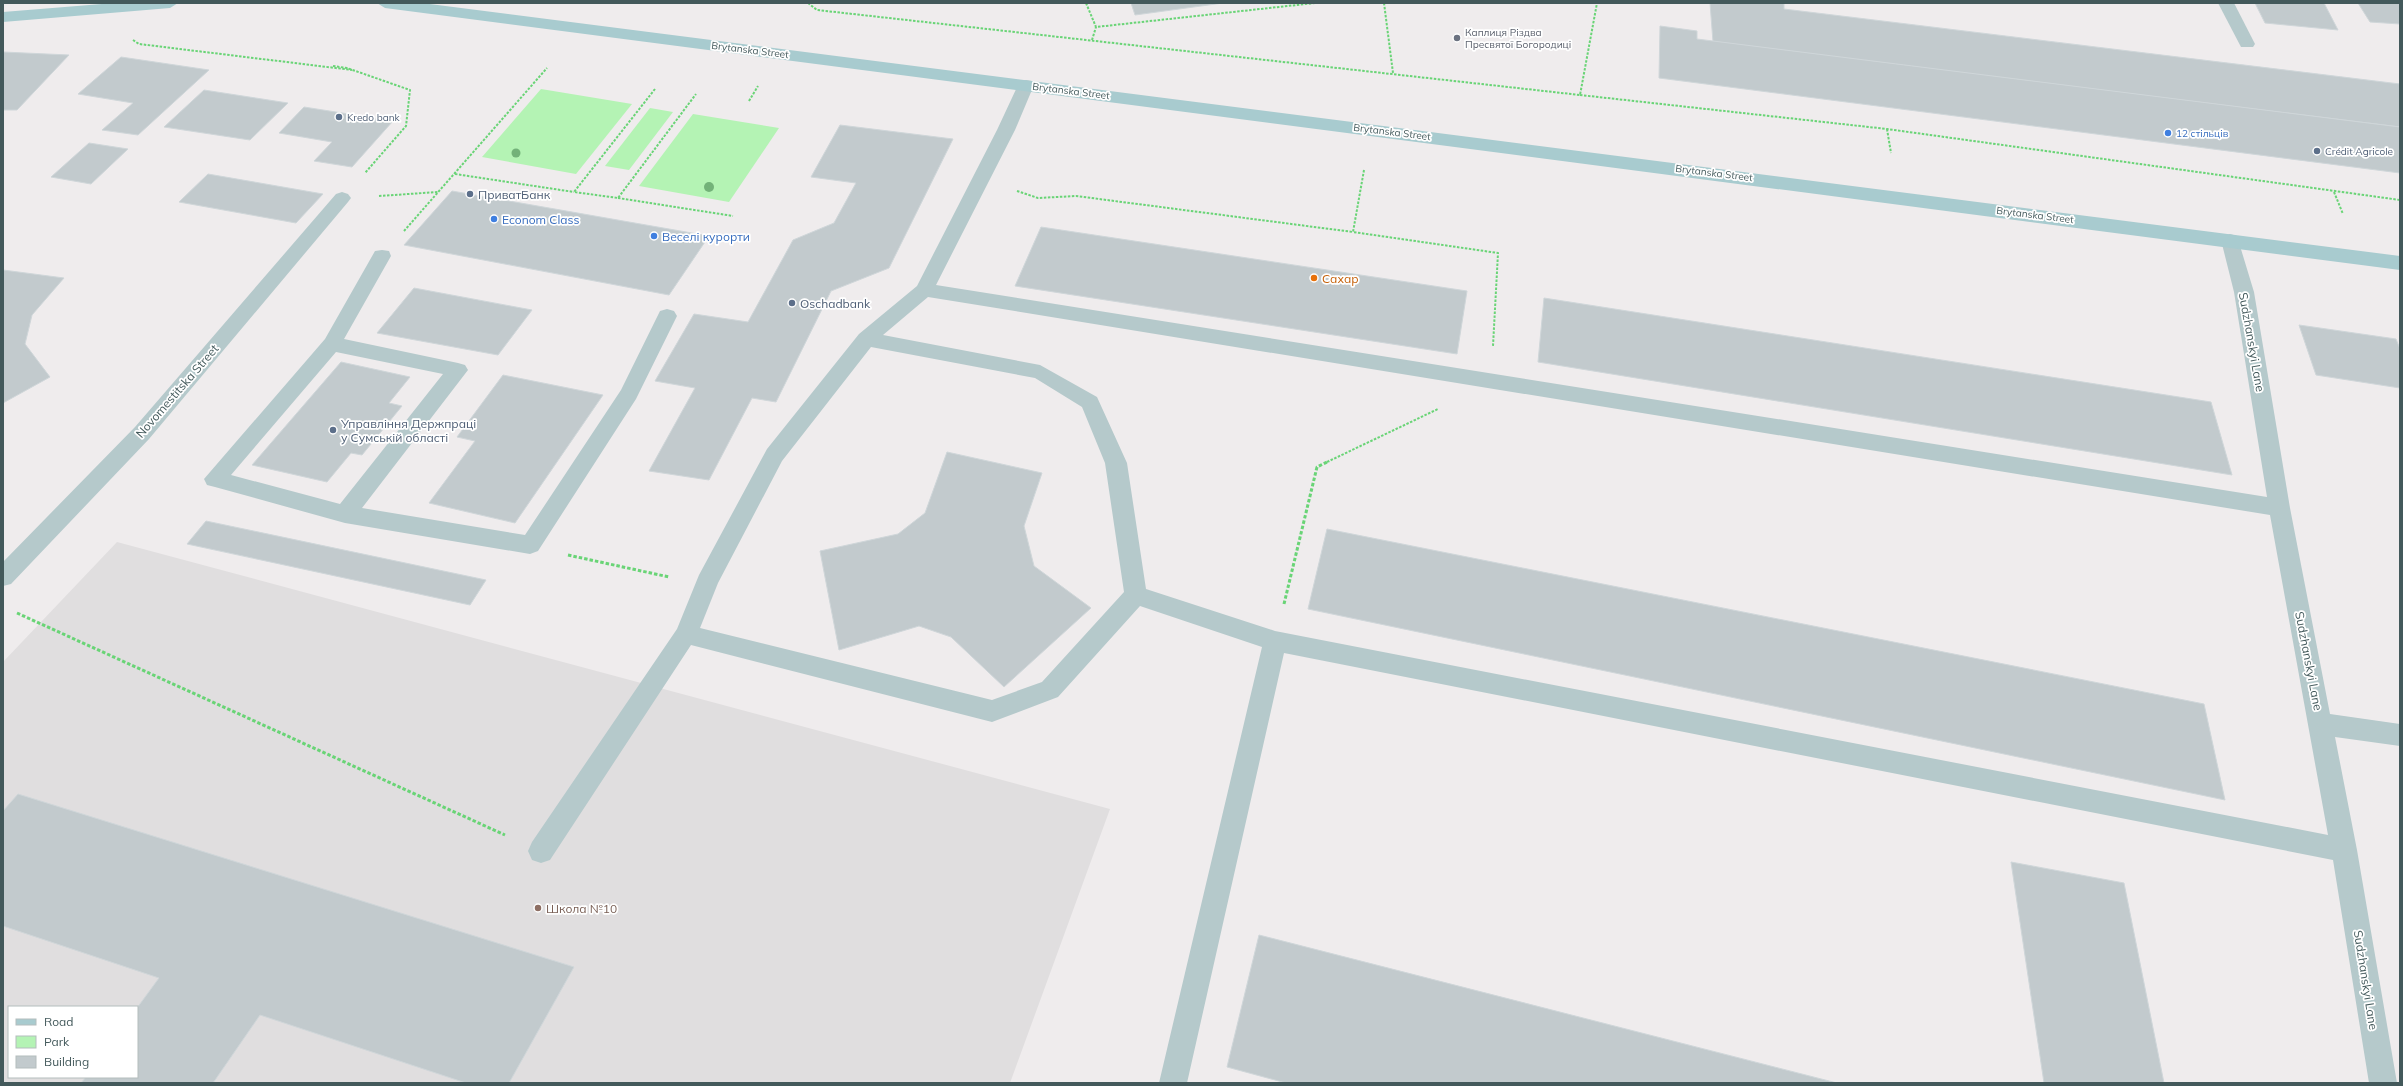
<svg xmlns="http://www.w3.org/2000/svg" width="2403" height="1086" font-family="Mulish,sans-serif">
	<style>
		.education { fill: #e0dedf; fill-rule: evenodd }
		.green { fill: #b4f3b4 }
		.building { fill: #c2cacd; stroke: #cfd6d9 }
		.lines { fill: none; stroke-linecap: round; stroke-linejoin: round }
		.path-far1 { stroke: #69d476; stroke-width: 2; stroke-dasharray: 2.5 1.5; stroke-linecap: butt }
		.path { stroke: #69d476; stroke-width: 3; stroke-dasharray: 3.5 2; stroke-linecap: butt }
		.minor { fill: #b5c9cb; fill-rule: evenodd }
		.major { fill: #a8cbcf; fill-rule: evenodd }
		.tree { fill: #73b279 }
		.worship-dot { fill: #6b7280; stroke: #fff; stroke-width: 1.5 }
		.service-dot { fill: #5c6f8a; stroke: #fff; stroke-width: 1.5 }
		.shop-dot { fill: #3f7fe0; stroke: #fff; stroke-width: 1.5 }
		.food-dot { fill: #e8710a; stroke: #fff; stroke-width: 1.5 }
		.education-dot { fill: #8d6e63; stroke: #fff; stroke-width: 1.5 }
		.labels { text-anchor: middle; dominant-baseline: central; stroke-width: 3.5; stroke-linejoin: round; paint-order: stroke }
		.far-worship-label { font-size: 10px; fill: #5b616d; stroke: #fff; text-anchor: start }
		.far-street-label { font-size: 10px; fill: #43595b; stroke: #fff }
		.far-service-label { font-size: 10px; fill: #4e5e75; stroke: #fff; text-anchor: start }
		.far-shop-label { font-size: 10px; fill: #366cbe; stroke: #fff; text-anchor: start }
		.service-label { font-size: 12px; fill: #4e5e75; stroke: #fff; text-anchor: start }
		.shop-label { font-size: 12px; fill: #366cbe; stroke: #fff; text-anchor: start }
		.food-label { font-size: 12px; fill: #c56008; stroke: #fff; text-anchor: start }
		.street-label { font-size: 12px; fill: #43595b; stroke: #fff }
		.education-label { font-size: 12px; fill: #785e54; stroke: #fff; text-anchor: start }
	</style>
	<rect width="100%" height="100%" fill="#efeced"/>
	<!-- education -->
	<path class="education" d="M 117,542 L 1110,809 L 1010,1083 L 3,1083 L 3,662 ZM 9,1007 L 137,1007 L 137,1077 L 9,1077 Z"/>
	<!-- green -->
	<g class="green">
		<polygon points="541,89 632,104 576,174 482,157"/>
		<polygon points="650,108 673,112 629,170 605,166"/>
		<polygon points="693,114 779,128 729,202 639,186"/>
	</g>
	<!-- building -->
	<g class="building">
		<polygon points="1131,3 1223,3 1135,15"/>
		<polygon points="1710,3 1784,3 1784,9 2400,84 2400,127 1713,42"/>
		<polygon points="2255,3 2324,3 2338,30 2265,23"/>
		<polygon points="2358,3 2400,3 2400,24 2370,22"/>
		<polygon points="1660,26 1697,31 1697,39 2400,127 2400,173 1659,78"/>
		<polygon points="3,52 69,55 17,110 3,110"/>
		<polygon points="121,57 209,70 138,135 102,130 133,103 78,94"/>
		<polygon points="204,90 288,103 250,140 164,127"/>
		<polygon points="304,107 393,121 352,167 314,161 332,142 279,133"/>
		<polygon points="840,125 953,139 889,268 831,291 776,402 752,398 709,480 649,471 695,388 655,381 694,314 748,322 793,240 834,223 856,183 811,177"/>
		<polygon points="89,143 128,149 91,184 51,177"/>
		<polygon points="208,174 323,194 296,223 179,202"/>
		<polygon points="452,191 709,236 669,295 404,245"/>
		<polygon points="1041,227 1467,291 1457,354 1015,286"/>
		<polygon points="3,270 64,278 32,315 25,344 50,377 3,403"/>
		<polygon points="414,288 532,310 498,355 377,333"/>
		<polygon points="1544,298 2211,402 2232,475 1538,362"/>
		<polygon points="2299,325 2396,339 2400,349 2400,388 2316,375"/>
		<polygon points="341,362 410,377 389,403 402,406 362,455 351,453 327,482 252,465"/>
		<polygon points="503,375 603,395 515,523 429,503 475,441 457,437"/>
		<polygon points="947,452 1042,473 1024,526 1034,566 1091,608 1004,687 951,637 919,626 839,650 820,551 898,534 925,513"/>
		<polygon points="206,521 486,580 470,605 187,544"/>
		<polygon points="1327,529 2204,704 2225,800 1308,609"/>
		<polygon points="18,794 574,967 509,1083 466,1083 260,1015 213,1083 81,1083 86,1077 137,1077 137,1008 159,978 3,926 3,811"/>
		<polygon points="2011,862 2124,883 2164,1083 2044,1083"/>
		<polygon points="1259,935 1837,1083 1286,1083 1227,1067"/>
	</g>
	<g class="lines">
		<!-- path-far1 -->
		<g class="path-far1">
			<polyline points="808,3 817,10 1580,95 1597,3"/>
			<polyline points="1086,3 1096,27 1315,3"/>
			<polyline points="1384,3 1393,73"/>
			<polyline points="133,40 139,44 352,70"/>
			<polyline points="1092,40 1096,27"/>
			<polyline points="333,66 347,68 410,90 406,126 365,173"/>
			<polyline points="655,89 574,192 618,198 696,94"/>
			<polyline points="1580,95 1887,129 2400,200"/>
			<polyline points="749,101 758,86"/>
			<polyline points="1887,129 1891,153"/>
			<polyline points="1364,170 1353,232 1498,253 1493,346"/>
			<polyline points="455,174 574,192"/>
			<polyline points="1017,191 1038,198 1076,196 1353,232"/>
			<polyline points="2334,192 2343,214"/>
			<polyline points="379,196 438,192"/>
			<polyline points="618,198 733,216"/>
			<polyline points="404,231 547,68"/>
			<polyline points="1327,462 1438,409"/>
		</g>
		<!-- path -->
		<g class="path">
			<polyline points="568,555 669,577"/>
			<polyline points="1284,604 1317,467 1329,461"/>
			<polyline points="17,613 505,835"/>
		</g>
		<!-- minor -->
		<g class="minor">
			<polygon points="2218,3 2234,3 2255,44 2253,47 2241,47"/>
			<path d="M 1026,80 L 1032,81 L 1034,85 L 1015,130 L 936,285 L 2267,497 L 2234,292 L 2221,240 L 2223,236 L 2230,234 L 2237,236 L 2254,292 L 2290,508 L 2330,714 L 2400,724 L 2400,746 L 2335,737 L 2357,850 L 2397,1083 L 2369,1083 L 2333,860 L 1284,653 L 1187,1083 L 1159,1083 L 1262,647 L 1140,606 L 1058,697 L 992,722 L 691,645 L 550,860 L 541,863 L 532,860 L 528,851 L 532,842 L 677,629 L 699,575 L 767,449 L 859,334 L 917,286 L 997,130 L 1018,85 L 1020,81 ZM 928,297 L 2270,515 L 2328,835 L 1275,631 L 1146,589 L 1127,463 L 1097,397 L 1040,365 L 883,335 ZM 871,347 L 1035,378 L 1082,407 L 1105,463 L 1124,592 L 1042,682 L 992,700 L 700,628 L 718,583 L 782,461 Z"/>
			<polygon points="342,192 348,194 351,198 348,202 149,439 11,584 3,586 3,562 135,427 336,194"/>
			<path d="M 382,250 L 389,251 L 391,256 L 344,339 L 458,363 L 465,365 L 468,370 L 362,508 L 525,535 L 621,390 L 660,311 L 667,309 L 674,311 L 677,316 L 636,399 L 538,551 L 530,554 L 345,523 L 215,487 L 207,485 L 204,479 L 325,339 L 375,251 ZM 336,352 L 443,374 L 340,504 L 231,475 Z"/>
		</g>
		<!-- major -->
		<g class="major">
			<polygon points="114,3 178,3 170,8 3,22 3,12"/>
			<polygon points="377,3 422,3 2400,256 2400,270 385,8"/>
		</g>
	</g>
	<!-- trees -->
	<g class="tree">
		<circle cx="516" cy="153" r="4.5"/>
		<circle cx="709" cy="187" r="5"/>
	</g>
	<!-- markers -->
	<circle class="worship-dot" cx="1457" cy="38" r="4"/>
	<g class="service-dot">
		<circle cx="339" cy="117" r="4"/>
		<circle cx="2317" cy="151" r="4"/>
		<circle cx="470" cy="194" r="4"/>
		<circle cx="792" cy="303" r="4"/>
		<circle cx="333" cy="430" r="4"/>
	</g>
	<g class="shop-dot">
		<circle cx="2168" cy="133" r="4"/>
		<circle cx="494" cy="219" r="4"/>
		<circle cx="654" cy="236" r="4"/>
	</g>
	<circle class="food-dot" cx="1314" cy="278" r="4"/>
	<circle class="education-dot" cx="538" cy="908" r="4"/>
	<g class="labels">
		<!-- far-worship labels -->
		<g class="far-worship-label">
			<text x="1465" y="32">Каплиця Різдва<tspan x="1465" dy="12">Пресвятої Богородиці</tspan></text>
		</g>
		<!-- far-street labels -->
		<g class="far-street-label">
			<text transform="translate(750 50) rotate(7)">Brytanska Street</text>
			<text transform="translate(1071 91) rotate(7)">Brytanska Street</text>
			<text transform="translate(1392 132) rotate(7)">Brytanska Street</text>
			<text transform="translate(1714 173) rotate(7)">Brytanska Street</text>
			<text transform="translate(2035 215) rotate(7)">Brytanska Street</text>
		</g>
		<!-- far-service labels -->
		<g class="far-service-label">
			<text x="347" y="117">Kredo bank</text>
			<text x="2325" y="151">Crédit Agricole</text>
		</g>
		<!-- far-shop labels -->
		<g class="far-shop-label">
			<text x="2176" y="133">12 стільців</text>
		</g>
		<!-- service labels -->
		<g class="service-label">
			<text x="478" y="194">ПриватБанк</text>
			<text x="800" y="303">Oschadbank</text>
			<text x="341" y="423">Управління Держпраці<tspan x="341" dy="14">у Сумській області</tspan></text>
		</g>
		<!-- shop labels -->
		<g class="shop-label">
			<text x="502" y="219">Econom Class</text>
			<text x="662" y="236">Веселі курорти</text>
		</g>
		<!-- food labels -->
		<g class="food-label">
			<text x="1322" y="278">Сахар</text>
		</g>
		<!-- street labels -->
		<g class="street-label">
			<text transform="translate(2252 342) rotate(80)">Sudzhanskyi Lane</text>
			<text transform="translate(177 391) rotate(-49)">Novomestitska Street</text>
			<text transform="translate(2309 661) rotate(79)">Sudzhanskyi Lane</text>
			<text transform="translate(2366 980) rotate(81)">Sudzhanskyi Lane</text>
		</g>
		<!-- education labels -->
		<g class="education-label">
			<text x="546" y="908">Школа №10</text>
		</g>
	</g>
	<!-- border -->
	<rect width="2403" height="1086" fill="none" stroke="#43595b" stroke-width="8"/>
	<!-- legend -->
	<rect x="8" y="1006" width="130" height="72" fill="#ffffff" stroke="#b4bdbd"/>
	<rect x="16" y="1019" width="20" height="6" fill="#a8cbcf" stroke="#b4bdbd"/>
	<text x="44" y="1026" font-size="12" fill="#43595b">Road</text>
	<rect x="16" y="1036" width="20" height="12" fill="#b4f3b4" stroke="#b4bdbd"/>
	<text x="44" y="1046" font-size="12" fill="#43595b">Park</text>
	<rect x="16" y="1056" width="20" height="12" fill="#c2cacd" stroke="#b4bdbd"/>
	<text x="44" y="1066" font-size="12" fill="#43595b">Building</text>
</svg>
